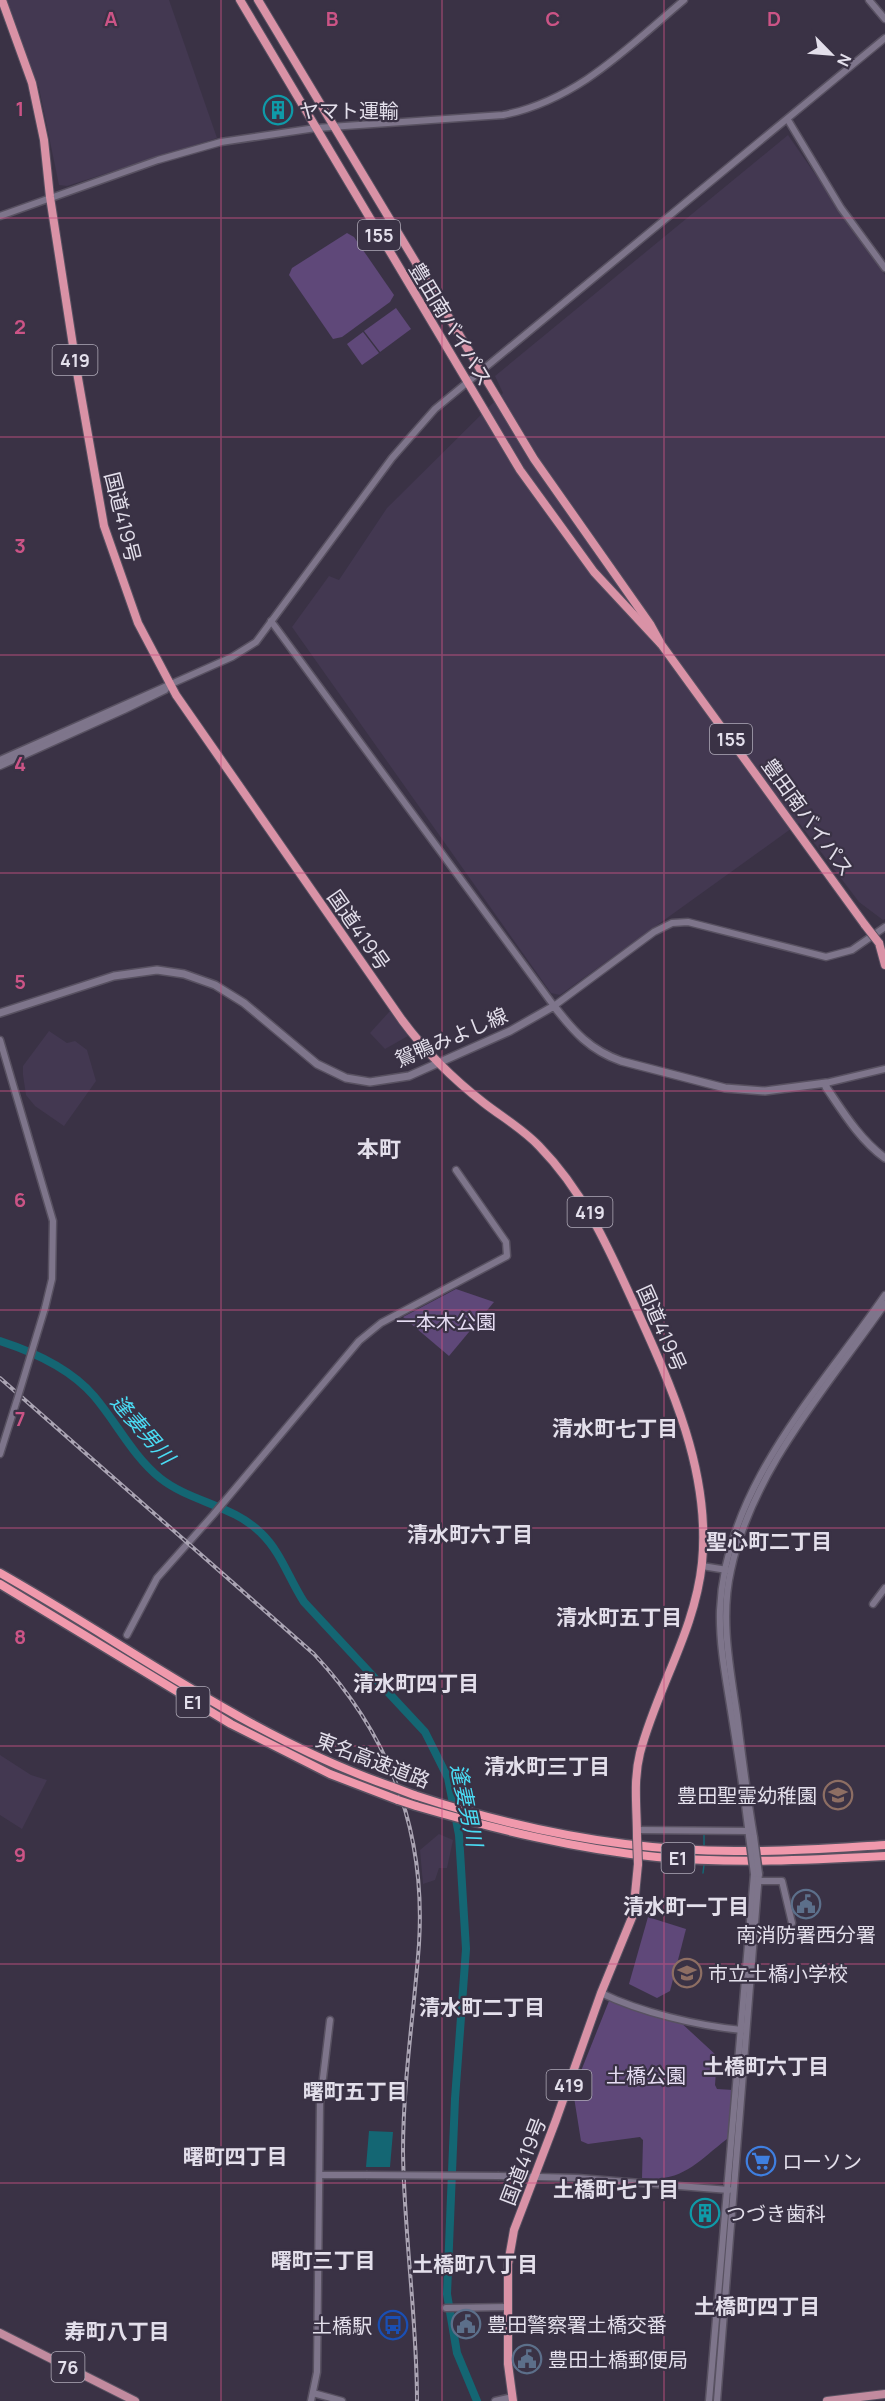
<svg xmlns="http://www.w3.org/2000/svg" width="885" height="2401" font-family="Manrope,'Noto Sans JP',sans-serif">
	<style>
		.built { fill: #433851 }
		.green { fill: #5f4879 }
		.water { fill: #146673 }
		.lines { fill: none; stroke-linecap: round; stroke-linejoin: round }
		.stream { stroke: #146673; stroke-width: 1.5 }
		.river { stroke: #146673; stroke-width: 8 }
		.tertiary-casing { stroke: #585161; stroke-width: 9 }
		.secondary-casing { stroke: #585161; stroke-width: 10 }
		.primary-casing { stroke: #585161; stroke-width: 10 }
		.trunk-casing { stroke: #585161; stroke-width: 10 }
		.motorway-casing { stroke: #585161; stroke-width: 11 }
		.tertiary { stroke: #7e758b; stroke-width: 6 }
		.secondary { stroke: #7e758b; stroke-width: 7 }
		.primary { stroke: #c28b9f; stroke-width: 8 }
		.trunk { stroke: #d992a6; stroke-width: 8 }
		.motorway { stroke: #f099ac; stroke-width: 8 }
		.rail-casing { stroke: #aaa4b3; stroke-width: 4 }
		.rail { stroke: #3a3245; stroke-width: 1.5; stroke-dasharray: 4.5; stroke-linecap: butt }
		.tertiary-bridge-casing { stroke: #585161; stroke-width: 9; stroke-linecap: butt }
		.trunk-bridge-casing { stroke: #585161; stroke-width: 10; stroke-linecap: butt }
		.motorway-bridge-casing { stroke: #585161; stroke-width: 11; stroke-linecap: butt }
		.tertiary-bridge { stroke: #7e758b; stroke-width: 6 }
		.trunk-bridge { stroke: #d992a6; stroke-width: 8 }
		.motorway-bridge { stroke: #f099ac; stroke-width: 8 }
		.grid { fill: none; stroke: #cc5486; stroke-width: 1.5; stroke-opacity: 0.55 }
		.labels { text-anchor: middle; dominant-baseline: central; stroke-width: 4.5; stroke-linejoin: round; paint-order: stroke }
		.shield { fill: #3a3245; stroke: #b0abb9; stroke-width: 1.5 }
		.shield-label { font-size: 18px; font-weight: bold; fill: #e3dfeb }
		.poi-label { font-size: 20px; fill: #e3dfeb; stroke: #3a3245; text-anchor: start }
		.street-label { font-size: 20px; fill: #e3dfeb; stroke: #3a3245 }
		.park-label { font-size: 20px; fill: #e6ddf3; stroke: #3a3245 }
		.neighbourhood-label { font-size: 21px; font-weight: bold; fill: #e3dfeb; stroke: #3a3245 }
		.water-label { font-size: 21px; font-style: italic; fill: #4adcf4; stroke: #3a3245 }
		.quarter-label { font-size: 22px; font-weight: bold; fill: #e3dfeb; stroke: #3a3245 }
		.grid-label { font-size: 20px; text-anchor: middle; font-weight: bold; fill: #cc5486; stroke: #3a3245; stroke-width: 4.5; stroke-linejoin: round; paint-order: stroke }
	</style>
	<rect width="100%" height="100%" fill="#3a3245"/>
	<!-- built -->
	<g class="built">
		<polygon points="5,0 169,0 217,138 67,186 59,185 39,88"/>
		<polygon points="788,135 885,275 885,919 883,920 859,902 799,823 560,995 551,993 292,627 329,576 339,580 387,508 503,393 495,376"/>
		<polygon points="390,1011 408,1036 385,1049 370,1033"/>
		<polygon points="49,1031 67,1043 75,1041 87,1050 96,1081 64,1126 35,1106 26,1095 23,1075 23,1066"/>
		<polygon points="0,1755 31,1775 47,1780 22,1829 0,1815"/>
		<polygon points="439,1834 453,1840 447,1868 439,1868 435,1880 423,1884 420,1850"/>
	</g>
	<!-- green -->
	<g class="green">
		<polygon points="347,233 354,237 394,295 390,302 342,337 333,339 289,275 292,268"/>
		<polygon points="396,308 411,329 380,352 364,331"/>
		<polygon points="363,332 379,353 362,365 347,344"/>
		<polygon points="456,1289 494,1302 449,1356 403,1317"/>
		<polygon points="648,1917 686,1929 670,1991 657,1998 629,1984"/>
		<path d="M 609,2001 L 678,2020 L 717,2056 L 715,2085 L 717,2089 L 733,2090 L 730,2133 L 727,2139 C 697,2162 682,2183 642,2178 L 643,2140 L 640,2137 L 588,2144 L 581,2141 L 573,2091 Z"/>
	</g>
	<!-- water -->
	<polygon class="water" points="369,2131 393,2132 390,2167 366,2167"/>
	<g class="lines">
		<!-- stream -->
		<g class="stream">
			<polyline points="704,1848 704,1834"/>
			<polyline points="703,1873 704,1865"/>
		</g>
		<!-- river -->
		<path class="river" d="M 0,1341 C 34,1352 70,1368 94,1396 C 117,1423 132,1455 160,1478 C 190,1502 233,1505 261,1533 C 281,1552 289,1579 304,1602 L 425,1732 L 448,1778 L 459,1835 L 466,1949 L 455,2099 L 447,2294 L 457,2353 L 477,2401"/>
		<!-- tertiary casing -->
		<g class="tertiary-casing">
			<g id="tertiary">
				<polyline points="869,0 885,19"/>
				<polyline points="788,120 841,208 885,268"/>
				<path d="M 0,216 L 158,160 L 221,142 L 316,128 L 503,115 C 578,100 628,47 684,0"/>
				<polyline points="271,621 554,1006 654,932 672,923 688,922 826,957 852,950 885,927"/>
				<polyline points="0,760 232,657 256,642 392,458 435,409 885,38"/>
				<polyline points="0,766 124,710 165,690 170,684"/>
				<polyline points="0,1040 53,1221 52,1279 45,1308"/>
				<polyline points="826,1083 885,1069"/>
				<polyline points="0,1454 17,1400"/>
				<polyline points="702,1566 727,1570"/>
				<polyline points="873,1604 885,1588"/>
				<polyline points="127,1635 157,1578 213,1515 359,1341 381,1323 507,1256 506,1242 456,1170"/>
				<polyline points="637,1830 748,1831"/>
				<path d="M 749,1836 C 744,1792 737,1749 730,1705 C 725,1674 719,1642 720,1610 C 725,1487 819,1391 885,1295"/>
				<path d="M 754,1837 C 747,1796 742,1755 737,1715 C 730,1667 720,1618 731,1570 C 752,1470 828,1386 885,1304"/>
				<polyline points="760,1881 782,1881 792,1923"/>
				<path d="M 601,1993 C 640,2012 698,2026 742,2030"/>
				<polyline points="320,2175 366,2175"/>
				<polyline points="499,2176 578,2178 729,2190"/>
				<polyline points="446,2308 508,2307"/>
				<polyline points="313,2393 342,2401"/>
				<polyline points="311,2401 317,2372 320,2103 330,2020"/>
				<polyline points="495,2401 512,2397"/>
				<polyline points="709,2401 754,1874"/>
				<polyline points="717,2401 759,1873"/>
			</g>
		</g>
		<!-- secondary casing -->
		<g class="secondary-casing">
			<path id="secondary" d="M 0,1013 L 114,976 L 157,970 L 184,974 L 215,985 L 244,1003 L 317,1064 L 346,1078 L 370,1082 L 409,1076 L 510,1031 L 554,1006 C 574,1032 590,1050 621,1061 L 725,1088 L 765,1091 L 826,1083 L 826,1087 C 843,1112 860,1140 885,1158"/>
		</g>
		<!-- primary casing -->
		<g class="primary-casing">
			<g id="primary">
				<polyline points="0,2333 135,2401"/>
				<polyline points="827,2401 885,2394"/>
			</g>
		</g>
		<!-- trunk casing -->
		<g class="trunk-casing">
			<g id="trunk">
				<path d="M 2,0 L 32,83 L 44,140 L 50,197 L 78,378 L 104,526 L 138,623 L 176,695 L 402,1020 C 425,1051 453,1079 484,1103 C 502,1117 523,1129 539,1146 C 584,1192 608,1247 634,1304 C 671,1385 711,1472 702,1563 C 695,1631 657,1688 640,1753 C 633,1781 637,1808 637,1837"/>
				<polyline points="240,0 520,470 594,572 660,643"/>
				<polyline points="258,0 534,459 650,624 661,644 865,925"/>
				<polyline points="879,943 885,965"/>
				<polyline points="513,2401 508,2364 508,2264 514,2230 556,2120 601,1993 633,1915 638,1864"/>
			</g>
		</g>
		<!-- motorway casing -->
		<g class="motorway-casing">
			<g id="motorway">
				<path d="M 0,1573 C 131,1647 250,1738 393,1787"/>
				<polyline points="0,1584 231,1724 330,1774 398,1800"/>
				<path d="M 414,1795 C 517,1829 626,1851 735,1851 C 785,1852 835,1848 885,1845"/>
				<path d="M 416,1806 C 495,1829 575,1849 657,1857 C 733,1864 809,1860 885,1856"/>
			</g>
		</g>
		<!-- tertiary -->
		<use href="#tertiary" class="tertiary"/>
		<!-- secondary -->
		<use href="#secondary" class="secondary"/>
		<!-- primary -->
		<use href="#primary" class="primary"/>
		<!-- trunk -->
		<use href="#trunk" class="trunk"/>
		<!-- motorway -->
		<use href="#motorway" class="motorway"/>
		<!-- rail casing -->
		<g class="rail-casing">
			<path id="rail" d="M 0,1378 L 314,1654 C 390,1735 426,1832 419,1944 C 414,2013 403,2082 403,2152 C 404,2235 417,2318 417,2401"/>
		</g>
		<!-- rail -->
		<use href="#rail" class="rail"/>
		<!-- tertiary-bridge casing -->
		<g class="tertiary-bridge-casing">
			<g id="tertiary-bridge">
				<polyline points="17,1400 45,1308"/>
				<polyline points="749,1836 754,1874"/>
				<polyline points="754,1837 759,1874"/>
				<polyline points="366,2175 499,2176"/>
			</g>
		</g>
		<!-- trunk-bridge casing -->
		<g class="trunk-bridge-casing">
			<g id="trunk-bridge">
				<polyline points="865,925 879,943"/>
				<polyline points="637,1837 638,1864"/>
			</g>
		</g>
		<!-- motorway-bridge casing -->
		<g class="motorway-bridge-casing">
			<g id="motorway-bridge">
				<polyline points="393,1787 414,1795"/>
				<polyline points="398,1800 416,1806"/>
			</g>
		</g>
		<!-- tertiary-bridge -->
		<use href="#tertiary-bridge" class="tertiary-bridge"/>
		<!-- trunk-bridge -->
		<use href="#trunk-bridge" class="trunk-bridge"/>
		<!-- motorway-bridge -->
		<use href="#motorway-bridge" class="motorway-bridge"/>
	</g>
	<!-- grid -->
	<path class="grid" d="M 221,0 L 221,2401M 442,0 L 442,2401M 664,0 L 664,2401M 0,218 L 885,218M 0,437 L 885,437M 0,655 L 885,655M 0,873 L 885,873M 0,1091 L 885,1091M 0,1310 L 885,1310M 0,1528 L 885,1528M 0,1746 L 885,1746M 0,1964 L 885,1964M 0,2183 L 885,2183"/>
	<!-- icons -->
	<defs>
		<g id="building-ring" transform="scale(1.5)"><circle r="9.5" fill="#3a3245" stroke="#0f9aa8" stroke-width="1.5"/><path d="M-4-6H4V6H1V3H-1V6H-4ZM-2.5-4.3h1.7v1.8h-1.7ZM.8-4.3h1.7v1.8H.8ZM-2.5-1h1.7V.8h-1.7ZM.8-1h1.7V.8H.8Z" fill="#0f9aa8"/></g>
		<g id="school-ring" transform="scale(1.5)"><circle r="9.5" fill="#3a3245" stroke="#8d6e63" stroke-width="1.5"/><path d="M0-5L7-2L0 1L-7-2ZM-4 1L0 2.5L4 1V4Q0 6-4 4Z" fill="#8d6e63"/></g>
		<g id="civic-ring" transform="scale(1.5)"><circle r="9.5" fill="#3a3245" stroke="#5c6f8a" stroke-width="1.5"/><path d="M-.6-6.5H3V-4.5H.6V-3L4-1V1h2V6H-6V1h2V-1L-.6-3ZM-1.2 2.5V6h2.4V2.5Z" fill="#5c6f8a"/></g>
		<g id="supermarket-ring" transform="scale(1.5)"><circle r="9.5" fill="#3a3245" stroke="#3f7fe0" stroke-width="1.5"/><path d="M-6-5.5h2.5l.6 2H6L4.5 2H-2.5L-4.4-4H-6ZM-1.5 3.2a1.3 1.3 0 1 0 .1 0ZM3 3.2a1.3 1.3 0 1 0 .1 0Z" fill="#3f7fe0"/></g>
		<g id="bus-ring" transform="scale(1.5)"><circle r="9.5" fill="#3a3245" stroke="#1a4fb4" stroke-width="1.5"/><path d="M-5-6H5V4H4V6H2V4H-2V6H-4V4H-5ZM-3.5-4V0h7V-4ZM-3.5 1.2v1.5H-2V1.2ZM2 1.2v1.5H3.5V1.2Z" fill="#1a4fb4"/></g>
	</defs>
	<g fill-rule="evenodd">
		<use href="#building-ring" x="278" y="110"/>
		<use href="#school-ring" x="838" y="1795"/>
		<use href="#civic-ring" x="806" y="1904"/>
		<use href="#school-ring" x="687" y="1973"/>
		<use href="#supermarket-ring" x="761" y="2161"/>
		<use href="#building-ring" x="705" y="2213"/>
		<use href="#civic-ring" x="466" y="2324"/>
		<use href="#bus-ring" x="393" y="2325"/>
		<use href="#civic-ring" x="527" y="2359"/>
	</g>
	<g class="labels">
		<!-- shield labels -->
		<g class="shield">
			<rect x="358" y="220" width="42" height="30" rx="4.5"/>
			<rect x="52.5" y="345" width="45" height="30" rx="4.5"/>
			<rect x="710" y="724" width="42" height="30" rx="4.5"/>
			<rect x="567.5" y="1197" width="45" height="30" rx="4.5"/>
			<rect x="176.5" y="1687" width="33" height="30" rx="4.5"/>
			<rect x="661.5" y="1843" width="33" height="30" rx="4.5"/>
			<rect x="546.5" y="2070" width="45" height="30" rx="4.5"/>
			<rect x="51.5" y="2352" width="33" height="30" rx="4.5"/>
		</g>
		<g class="shield-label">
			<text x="379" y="235">155</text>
			<text x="75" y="360">419</text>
			<text x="731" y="739">155</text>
			<text x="590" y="1212">419</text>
			<text x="193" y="1702">E1</text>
			<text x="678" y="1858">E1</text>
			<text x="569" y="2085">419</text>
			<text x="68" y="2367">76</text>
		</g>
		<!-- poi labels -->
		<g class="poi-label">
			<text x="299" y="110">ヤマト運輸</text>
			<text x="817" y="1795" text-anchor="end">豊田聖霊幼稚園</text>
			<text x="806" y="1934" text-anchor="middle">南消防署西分署</text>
			<text x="708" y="1973">市立土橋小学校</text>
			<text x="782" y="2161">ローソン</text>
			<text x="726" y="2213">つづき歯科</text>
			<text x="487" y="2324">豊田警察署土橋交番</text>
			<text x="372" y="2325" text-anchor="end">土橋駅</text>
			<text x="548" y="2359">豊田土橋郵便局</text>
		</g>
		<!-- street labels -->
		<g class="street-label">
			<text transform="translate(451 324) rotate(59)">豊田南バイパス</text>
			<text transform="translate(123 517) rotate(76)">国道419号</text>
			<text transform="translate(808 817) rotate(54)">豊田南バイパス</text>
			<text transform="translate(359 930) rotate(55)">国道419号</text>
			<text transform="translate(451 1037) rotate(-23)">鴛鴨みよし線</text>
			<text transform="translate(662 1328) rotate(66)">国道419号</text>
			<text transform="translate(373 1760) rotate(21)">東名高速道路</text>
			<text transform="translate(523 2161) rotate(-69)">国道419号</text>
		</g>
		<!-- park labels -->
		<g class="park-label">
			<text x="446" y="1321">一本木公園</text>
			<text x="646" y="2075">土橋公園</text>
		</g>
		<!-- neighbourhood labels -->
		<g class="neighbourhood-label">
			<text x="615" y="1428">清水町七丁目</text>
			<text x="470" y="1534">清水町六丁目</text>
			<text x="769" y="1541">聖心町二丁目</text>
			<text x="619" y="1617">清水町五丁目</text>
			<text x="416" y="1683">清水町四丁目</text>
			<text x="547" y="1766">清水町三丁目</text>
			<text x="686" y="1906">清水町一丁目</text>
			<text x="482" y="2007">清水町二丁目</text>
			<text x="766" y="2066">土橋町六丁目</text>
			<text x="355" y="2091">曙町五丁目</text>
			<text x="235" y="2156">曙町四丁目</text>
			<text x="616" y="2189">土橋町七丁目</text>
			<text x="323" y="2260">曙町三丁目</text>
			<text x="475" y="2264">土橋町八丁目</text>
			<text x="757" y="2306">土橋町四丁目</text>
			<text x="117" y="2331">寿町八丁目</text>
		</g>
		<!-- water labels -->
		<g class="water-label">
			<text transform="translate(143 1429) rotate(49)">逢妻男川</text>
			<text transform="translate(467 1805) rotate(78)">逢妻男川</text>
		</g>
		<!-- quarter labels -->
		<g class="quarter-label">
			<text x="379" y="1149">本町</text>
		</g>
	</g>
	<g class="grid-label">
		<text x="111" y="26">A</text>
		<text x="332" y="26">B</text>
		<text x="553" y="26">C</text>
		<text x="774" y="26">D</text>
		<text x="20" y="116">1</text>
		<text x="20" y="334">2</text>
		<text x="20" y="553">3</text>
		<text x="20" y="771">4</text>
		<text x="20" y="989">5</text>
		<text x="20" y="1207">6</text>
		<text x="20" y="1426">7</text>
		<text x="20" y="1644">8</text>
		<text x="20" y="1862">9</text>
	</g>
	<!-- north arrow -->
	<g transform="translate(831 54) rotate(115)" stroke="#3a3245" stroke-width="4.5" paint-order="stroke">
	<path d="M0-4.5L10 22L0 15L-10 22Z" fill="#e3dfeb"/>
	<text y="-9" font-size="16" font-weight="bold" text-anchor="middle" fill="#e3dfeb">N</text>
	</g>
</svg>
